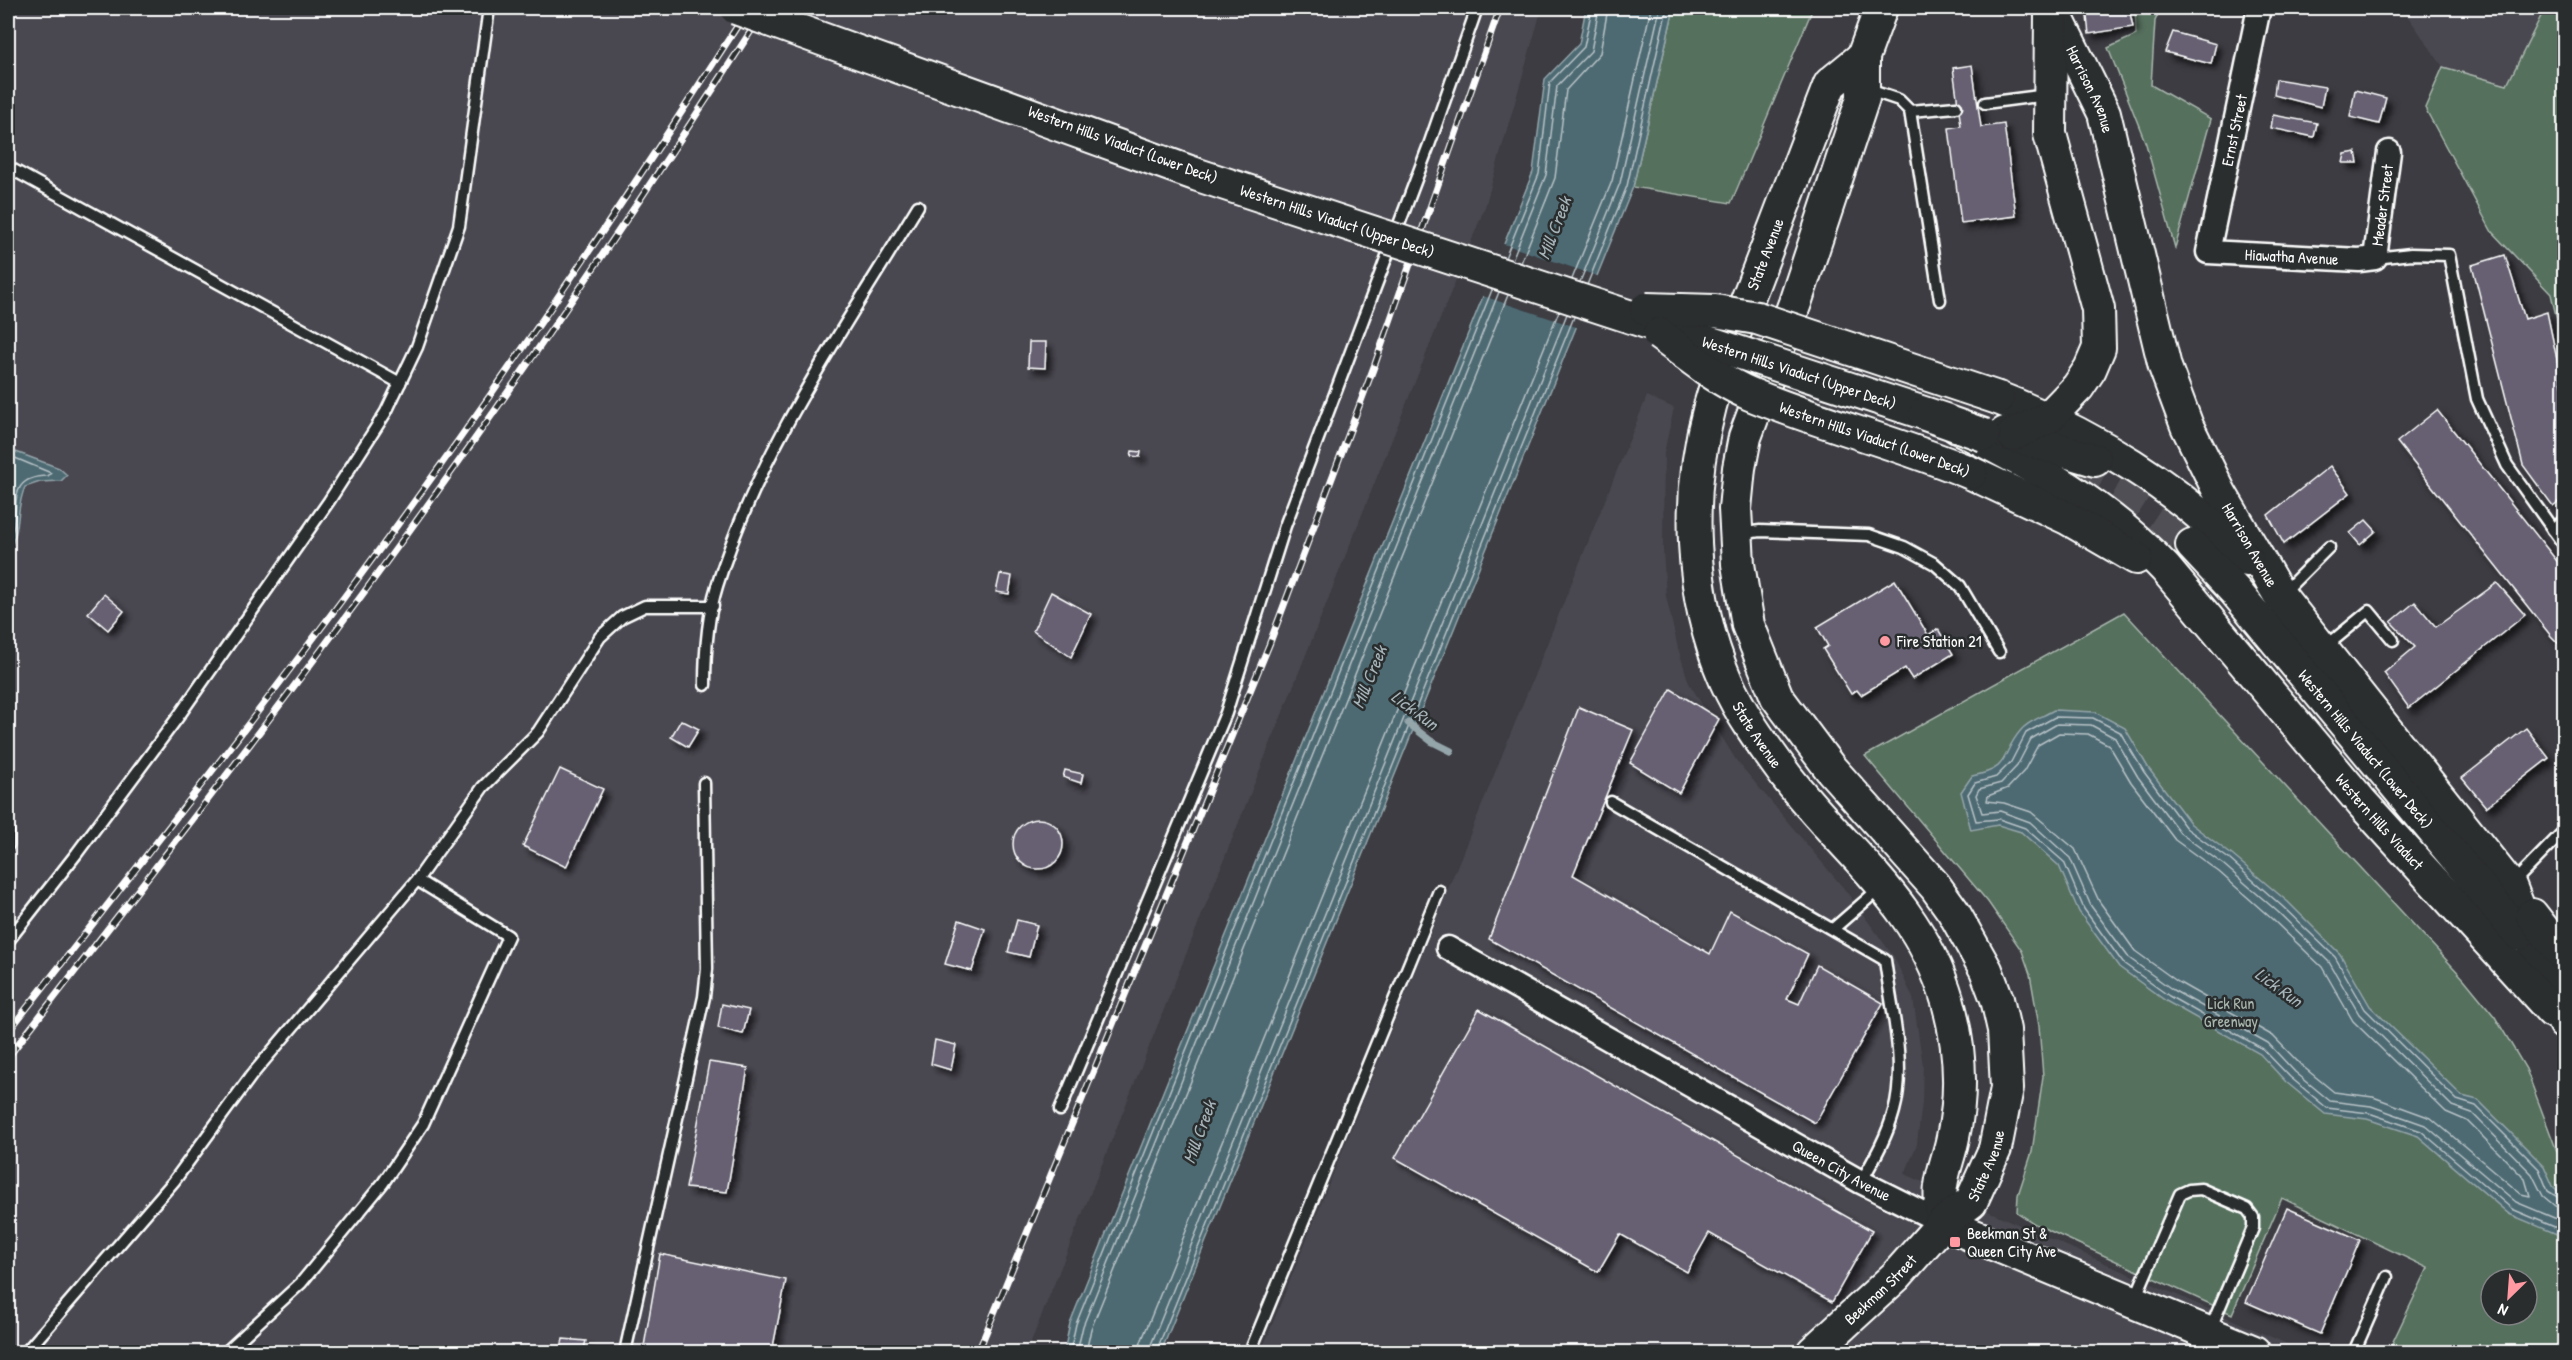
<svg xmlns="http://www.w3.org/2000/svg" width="2572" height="1360" font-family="'Patrick Hand',sans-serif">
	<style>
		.built { fill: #494750 }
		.green { fill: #556f5d; stroke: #aab7ae; stroke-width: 1.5; fill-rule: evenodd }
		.water { fill: #4e6a73; stroke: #95a6ab; stroke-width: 1.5 }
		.pier { fill: #3c3c42 }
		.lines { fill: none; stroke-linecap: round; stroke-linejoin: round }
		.shore { stroke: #b8c3c7; stroke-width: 1.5 }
		.stream { stroke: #95a6ab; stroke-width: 7 }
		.building { fill: #666072; stroke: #fff; stroke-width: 1.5; filter: url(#shadow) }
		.secondary-tunnel { stroke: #505055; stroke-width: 32; stroke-dasharray: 32 16; stroke-linecap: butt }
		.service-casing { stroke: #fff; stroke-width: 15 }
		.minor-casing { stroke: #fff; stroke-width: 27 }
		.secondary-casing { stroke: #fff; stroke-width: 36 }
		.service { stroke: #2a2d2e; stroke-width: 10 }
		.minor { stroke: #2a2d2e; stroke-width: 22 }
		.secondary { stroke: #2a2d2e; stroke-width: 32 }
		.rail-casing { stroke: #fff; stroke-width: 7 }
		.rail { stroke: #2a2d2e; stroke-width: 4.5; stroke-dasharray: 14; stroke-linecap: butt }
		.secondary-bridge-casing { stroke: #fff; stroke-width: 36; stroke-linecap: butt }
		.secondary-bridge { stroke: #2a2d2e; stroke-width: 32 }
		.poi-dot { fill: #ff9aa2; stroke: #2a2d2e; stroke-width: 2 }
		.labels { text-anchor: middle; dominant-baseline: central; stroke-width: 5; stroke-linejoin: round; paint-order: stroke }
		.street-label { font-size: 16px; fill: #fff; stroke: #2a2d2e }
		.poi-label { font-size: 16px; fill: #fff; stroke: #2a2d2e; text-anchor: start }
		.park-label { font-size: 16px; fill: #aab7ae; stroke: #2a2d2e }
		.water-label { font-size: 18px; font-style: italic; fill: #a6b4b9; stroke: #2a2d2e }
	</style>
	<defs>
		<filter id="shadow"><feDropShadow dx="5.5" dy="5.5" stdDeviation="3" flood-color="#0009"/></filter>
	</defs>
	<rect width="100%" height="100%" fill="#3c3c42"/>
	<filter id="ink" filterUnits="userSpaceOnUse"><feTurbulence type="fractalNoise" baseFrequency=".0167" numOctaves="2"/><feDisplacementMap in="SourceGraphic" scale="12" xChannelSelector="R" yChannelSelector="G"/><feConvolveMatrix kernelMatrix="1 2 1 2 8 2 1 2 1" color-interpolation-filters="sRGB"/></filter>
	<g filter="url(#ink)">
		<!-- built -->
		<g class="built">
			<polygon points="8,8 1542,8 1485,207 1027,1352 8,1352"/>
			<polygon points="2402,8 2545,8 2507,86 2443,67"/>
			<polygon points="1647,396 1674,408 1664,453 1663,549 1666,596 1678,648 1689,683 1736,760 1846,891 1894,957 1913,998 1923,1065 1922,1103 1917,1144 1905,1174 2305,1352 1261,1352"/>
		</g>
		<!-- green -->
		<g class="green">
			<polygon points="1674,8 1813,8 1731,203 1633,187"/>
			<polygon points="2135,8 2161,8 2155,21 2151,85 2211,119 2175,248 2146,144 2108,48 2136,35"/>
			<polygon points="2545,8 2564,8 2564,350 2551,294 2492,232 2425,108 2443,67 2507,85"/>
			<path d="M 2124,612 L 2464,979 L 2495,1017 L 2526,1069 L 2564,1170 L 2564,1352 L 2388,1352 L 2428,1268 L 2282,1198 L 2232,1314 L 2035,1224 L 2017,1212 L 2018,1195 L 2032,1152 L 2043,1076 L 2039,1026 L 2030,974 L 2022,951 L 1988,902 L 1865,756 ZM 2491,1279 L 2527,1279 L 2527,1315 L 2491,1315 Z"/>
		</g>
		<!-- water -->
		<g class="water">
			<polygon points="1586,8 1674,8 1633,187 1161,1352 1064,1352 1070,1323 1533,172 1545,79 1579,44"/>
			<path d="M 8,449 L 59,468 L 67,475 L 61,481 L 40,482 L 25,487 C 15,509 22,529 8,552 Z"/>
			<path d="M 2054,710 L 2095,712 L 2125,728 L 2149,769 L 2191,824 L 2232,855 L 2288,902 L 2340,954 L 2370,1006 L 2462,1096 L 2478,1100 L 2544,1166 L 2553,1186 L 2564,1197 L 2564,1237 L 2509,1214 L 2418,1136 L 2367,1119 L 2325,1114 L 2286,1082 L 2260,1054 L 2166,1001 L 2119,967 L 2079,912 L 2059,866 L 2021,832 L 1998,825 L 1971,830 L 1961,792 L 1972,776 C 2013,768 1999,755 2021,730 C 2028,721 2044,716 2054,710 Z"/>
		</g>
		<!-- pier -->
		<polygon class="pier" points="1501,243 1600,277 1579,328 1480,295"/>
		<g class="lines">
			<!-- shore -->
			<g class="shore">
				<polyline points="1505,258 1539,174 1550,82 1584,47 1592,8"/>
				<polyline points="1512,260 1546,175 1557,86 1591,51 1599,8"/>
				<polyline points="1521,263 1555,178 1566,90 1600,53 1608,8"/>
				<polyline points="1572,279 1612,181 1651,8"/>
				<polyline points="1580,282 1620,183 1660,8"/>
				<polyline points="1587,285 1627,186 1667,8"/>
				<path d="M 8,455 L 51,473 L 48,476 C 0,477 25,513 8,542"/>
				<polygon points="2059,733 2088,734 2109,745 2131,782 2175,840 2219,872 2272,919 2322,967 2353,1021 2446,1112 2467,1121 2525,1179 2530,1196 2521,1194 2431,1118 2373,1097 2334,1092 2301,1065 2273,1036 2178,982 2135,951 2099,901 2075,849 2031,812 2004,803 1987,801 1988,796 2008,788 2024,771 2038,745"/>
				<polyline points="2564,1201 2548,1191 2539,1169 2476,1106 2457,1100 2365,1009 2335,957 2283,907 2229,859 2186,828 2144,772 2120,732 2093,718 2055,717 2026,733 2011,762 1996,777 1975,783 1968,794 1976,821 1999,819 2025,828 2064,862 2084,909 2123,963 2169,996 2263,1049 2290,1077 2327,1108 2369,1113 2421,1131 2512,1209 2564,1231"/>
				<polyline points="2564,1208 2555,1206 2543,1196 2532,1174 2472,1113 2452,1106 2359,1014 2329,962 2278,912 2224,865 2180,833 2138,777 2115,738 2091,725 2057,724 2031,739 2017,766 2001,783 1979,789 1976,795 1982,813 2000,811 2030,822 2070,858 2091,906 2129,958 2173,990 2268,1043 2295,1072 2330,1101 2371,1106 2425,1125 2516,1202 2564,1222"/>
				<polyline points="1070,1352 1076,1324 1492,290"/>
				<polyline points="1077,1352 1083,1326 1499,292"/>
				<polyline points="1086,1352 1091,1329 1508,295"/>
				<polyline points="1139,1352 1141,1342 1559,311"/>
				<polyline points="1148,1352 1567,314"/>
				<polyline points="1156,1352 1574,317"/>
			</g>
			<!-- stream -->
			<polyline class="stream" points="1408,723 1431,741 1451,751"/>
		</g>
		<!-- building -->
		<g class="building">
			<polygon points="2086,8 2129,8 2133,27 2089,34"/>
			<polygon points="2173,32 2216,44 2211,64 2165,52"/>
			<polygon points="1972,65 1981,127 2004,124 2016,216 1961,223 1949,128 1961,126 1953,68"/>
			<polygon points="2276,79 2325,87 2321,107 2274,95"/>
			<polygon points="2355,90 2386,98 2379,124 2350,117"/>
			<polygon points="2273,115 2317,123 2314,137 2271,128"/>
			<polygon points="2356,152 2358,163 2343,163 2345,154"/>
			<polygon points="2505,255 2525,319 2547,312 2564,393 2564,497 2553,506 2523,465 2472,265"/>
			<polygon points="1029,342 1046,342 1045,368 1028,367"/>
			<polygon points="2437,410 2564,570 2564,649 2551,636 2397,442"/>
			<polygon points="1132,451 1141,452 1140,457 1131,456"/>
			<polygon points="2330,466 2350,493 2284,544 2268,515"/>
			<polygon points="2366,520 2376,531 2360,545 2350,533"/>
			<polygon points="1000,574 1012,576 1009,594 996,592"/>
			<polygon points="1895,580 1928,635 1938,629 1953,654 1912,679 1905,668 1861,695 1857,690 1851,694 1823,649 1828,646 1817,627"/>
			<polygon points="2497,583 2525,615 2409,708 2384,673 2415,647 2391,622 2415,602 2436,627"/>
			<polygon points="1051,592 1091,614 1071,657 1033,631"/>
			<polygon points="104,594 124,611 108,630 88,613"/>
			<polygon points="1671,689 1719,719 1679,793 1630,763"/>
			<polygon points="1579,707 1633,730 1573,875 1710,954 1730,911 1808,954 1787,999 1799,1004 1817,965 1883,1003 1815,1123 1489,939"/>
			<polygon points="681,720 699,729 688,747 671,737"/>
			<polygon points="2526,728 2549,758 2486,807 2462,778"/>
			<polygon points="560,769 603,789 566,867 523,846"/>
			<polygon points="1065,770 1083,774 1081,783 1063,777"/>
			<circle cx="1038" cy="844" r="25"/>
			<polygon points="959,920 985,929 972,971 945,964"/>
			<polygon points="1017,920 1037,925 1029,957 1008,952"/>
			<polygon points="722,1004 749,1010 743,1034 718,1028"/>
			<polygon points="1479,1009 1872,1231 1832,1302 1709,1233 1687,1272 1620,1234 1598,1272 1395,1158"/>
			<polygon points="935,1040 956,1045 951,1070 931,1064"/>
			<polygon points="709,1062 748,1068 727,1192 686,1188"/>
			<polygon points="2287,1208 2360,1240 2320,1334 2246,1302"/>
			<polygon points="660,1254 786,1280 772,1352 643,1352"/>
			<polygon points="563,1339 586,1341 583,1352 560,1352"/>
		</g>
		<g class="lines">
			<!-- secondary-tunnel -->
			<path class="secondary-tunnel" d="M 2027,452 C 2086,477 2142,504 2192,545"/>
			<!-- service casing -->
			<g class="service-casing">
				<g id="service">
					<polyline points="1866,96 1875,92 1899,100 1910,111 1940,300"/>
					<polyline points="1985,103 2047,95"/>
					<polyline points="1910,111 1956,107"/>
					<polyline points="8,167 400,383"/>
					<polyline points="2375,258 2411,254 2449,255 2477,399 2507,465 2564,545"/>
					<polyline points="2553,530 2564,520"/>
					<polyline points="1739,534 1760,531 1869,535 1904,547 1935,564 1960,586 1999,652"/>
					<polyline points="2282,594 2329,547"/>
					<polyline points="2324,648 2369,611 2393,640"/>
					<path d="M 705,685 C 705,652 707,618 717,586 C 759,449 845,327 918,206"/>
					<path d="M 1611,802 L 1885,960 C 1891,1008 1907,1064 1894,1111 C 1887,1137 1874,1159 1861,1182"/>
					<polyline points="8,830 8,845"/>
					<polyline points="2512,884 2564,831"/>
					<polyline points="1833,929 1880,888"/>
					<polyline points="8,941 77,853 178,717 329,501 386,412 417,347 459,226 489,8"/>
					<polyline points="1060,1110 1226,713 1285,526 1429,145 1477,8"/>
					<polyline points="2134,1301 2180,1194 2189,1190 2201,1189 2247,1209 2253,1217 2253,1228 2210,1330"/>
					<polyline points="26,1352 174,1181 251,1076 417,880"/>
					<polyline points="226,1352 301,1283 383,1183 423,1124 508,936 417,880 483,787 538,732 600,637 622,617 645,606 713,606"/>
					<polyline points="625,1352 704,997 707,969 704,783"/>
					<polyline points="1250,1352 1439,891"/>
					<polyline points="2354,1352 2387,1277"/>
				</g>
			</g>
			<!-- minor casing -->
			<g class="minor-casing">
				<g id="minor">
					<path id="s1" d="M 2259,8 L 2208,252 L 2359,260 L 2375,258 L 2389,152"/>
					<path id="s2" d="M 1448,948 L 1861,1182 L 1943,1223"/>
				</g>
			</g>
			<!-- secondary casing -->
			<g class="secondary-casing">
				<g id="secondary">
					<path id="s3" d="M 2052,8 L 2104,113 L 2165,367 L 2187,426 L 2220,493 L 2280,596 L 2510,886 L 2564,1023"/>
					<path id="s4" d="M 1863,57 L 1830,84 C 1805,148 1781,212 1756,277 C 1740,319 1722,362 1710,406 C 1686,495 1689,596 1726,681 C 1741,715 1764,746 1786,776 C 1846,854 1919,902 1948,1002 C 1960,1046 1963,1092 1953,1137 C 1950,1154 1943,1169 1941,1186 C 1939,1197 1942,1211 1943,1223"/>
					<path d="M 1998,398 C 2089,433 2180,487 2247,560"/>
					<path id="s5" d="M 1957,427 C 2036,467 2103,503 2165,568 L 2362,803 L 2552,1011"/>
					<polyline points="2005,433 2095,460"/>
					<polyline points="2013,435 2049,417 2078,387 2090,369 2099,348 2098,309 2050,134 2051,14"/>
					<polyline points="1971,473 2067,518 2136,558"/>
					<path id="s6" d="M 2192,545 L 2235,591 L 2519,934"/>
					<polyline points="2532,915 2564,956"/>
					<polyline points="1943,1223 2254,1352"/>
					<path id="s7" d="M 1813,1352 L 1896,1276 L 1943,1223 L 1971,1202 L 1995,1149 L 2007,1088 L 2004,1030 L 1997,999 L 1986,970 L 1953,911 L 1935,886 L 1830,768 L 1777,697 L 1748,625 L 1738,564 L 1735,509 L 1739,468 L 1745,437 L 1795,303 L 1863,98 L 1863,57 L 1881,8"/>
				</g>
			</g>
			<!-- service -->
			<use href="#service" class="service"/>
			<!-- minor -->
			<use href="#minor" class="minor"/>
			<!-- secondary -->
			<use href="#secondary" class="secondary"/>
			<!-- rail casing -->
			<g class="rail-casing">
				<g id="rail">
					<path d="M 8,1032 C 132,874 257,716 376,554 C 507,377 630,193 749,8"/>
					<path d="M 8,1057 C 136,893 264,729 387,561 C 519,381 645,195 766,8"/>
					<polyline points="978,1352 1269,645 1375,364 1500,8"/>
				</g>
			</g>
			<!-- rail -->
			<use href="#rail" class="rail"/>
			<!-- secondary-bridge casing -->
			<g class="secondary-bridge-casing">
				<g id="secondary-bridge">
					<path id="s8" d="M 736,8 L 1198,175 L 1945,420"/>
					<polyline points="1646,309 1715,311 1757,318 1998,398"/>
					<path id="s9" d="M 1659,334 C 1688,355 1717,380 1750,394 C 1822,424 1899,443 1971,473"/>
					<polyline points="1925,414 1984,435"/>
				</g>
			</g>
			<!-- secondary-bridge -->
			<use href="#secondary-bridge" class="secondary-bridge"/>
		</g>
	</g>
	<!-- markers -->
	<g class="poi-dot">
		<circle cx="1885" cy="641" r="6"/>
		<rect x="1949" y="1236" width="12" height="12" rx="3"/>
	</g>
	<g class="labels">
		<!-- street labels -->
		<g class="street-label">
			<text stroke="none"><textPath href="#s3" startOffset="90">Harrison Avenue</textPath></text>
			<text transform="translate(2234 130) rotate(-78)">Ernst Street</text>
			<text transform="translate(1123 144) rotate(20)">Western Hills Viaduct (Lower Deck)</text>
			<text stroke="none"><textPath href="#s1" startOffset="470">Meader Street</textPath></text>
			<text stroke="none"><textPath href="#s8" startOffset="638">Western Hills Viaduct (Upper Deck)</textPath></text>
			<text transform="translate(1765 254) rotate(-69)">State Avenue</text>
			<text stroke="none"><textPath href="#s1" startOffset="333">Hiawatha Avenue</textPath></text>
			<text stroke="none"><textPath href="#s8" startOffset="1124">Western Hills Viaduct (Upper Deck)</textPath></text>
			<text stroke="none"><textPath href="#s9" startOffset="242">Western Hills Viaduct (Lower Deck)</textPath></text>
			<text stroke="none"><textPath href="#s3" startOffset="576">Harrison Avenue</textPath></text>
			<text stroke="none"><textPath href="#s4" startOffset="729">State Avenue</textPath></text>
			<text stroke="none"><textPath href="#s6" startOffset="268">Western Hills Viaduct (Lower Deck)</textPath></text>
			<text stroke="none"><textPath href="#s5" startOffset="585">Western Hills Viaduct</textPath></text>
			<text stroke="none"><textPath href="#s7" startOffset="258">State Avenue</textPath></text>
			<text stroke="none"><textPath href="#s2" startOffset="452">Queen City Avenue</textPath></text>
			<text stroke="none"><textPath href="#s7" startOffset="92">Beekman Street</textPath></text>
		</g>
		<!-- poi labels -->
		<g class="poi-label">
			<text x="1897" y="641">Fire Station 21</text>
			<text x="1967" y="1233">Beekman St &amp;<tspan x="1967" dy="18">Queen City Ave</tspan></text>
		</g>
		<!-- park labels -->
		<g class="park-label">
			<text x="2231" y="1003">Lick Run<tspan x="2231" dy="18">Greenway</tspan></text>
		</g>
		<!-- water labels -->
		<g class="water-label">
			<text transform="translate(1554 228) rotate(-69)">Mill Creek</text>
			<text transform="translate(1369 677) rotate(-68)">Mill Creek</text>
			<text transform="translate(1415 710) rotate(37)">Lick Run</text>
			<text transform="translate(2279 987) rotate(36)">Lick Run</text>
			<text transform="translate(1199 1132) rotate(-70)">Mill Creek</text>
		</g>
	</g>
	<!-- margin -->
	<rect width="2572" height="1360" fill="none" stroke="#2a2d2e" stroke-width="30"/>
	<rect x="15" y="15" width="2542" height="1330" fill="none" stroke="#fff" stroke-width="2" filter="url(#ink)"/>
	<!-- north arrow -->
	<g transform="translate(2509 1297) rotate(205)"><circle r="28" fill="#2a2d2e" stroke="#7f8182" stroke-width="1.5"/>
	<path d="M0-4.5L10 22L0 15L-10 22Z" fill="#ff9aa2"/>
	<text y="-9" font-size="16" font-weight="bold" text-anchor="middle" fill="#ffffff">N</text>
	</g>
</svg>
